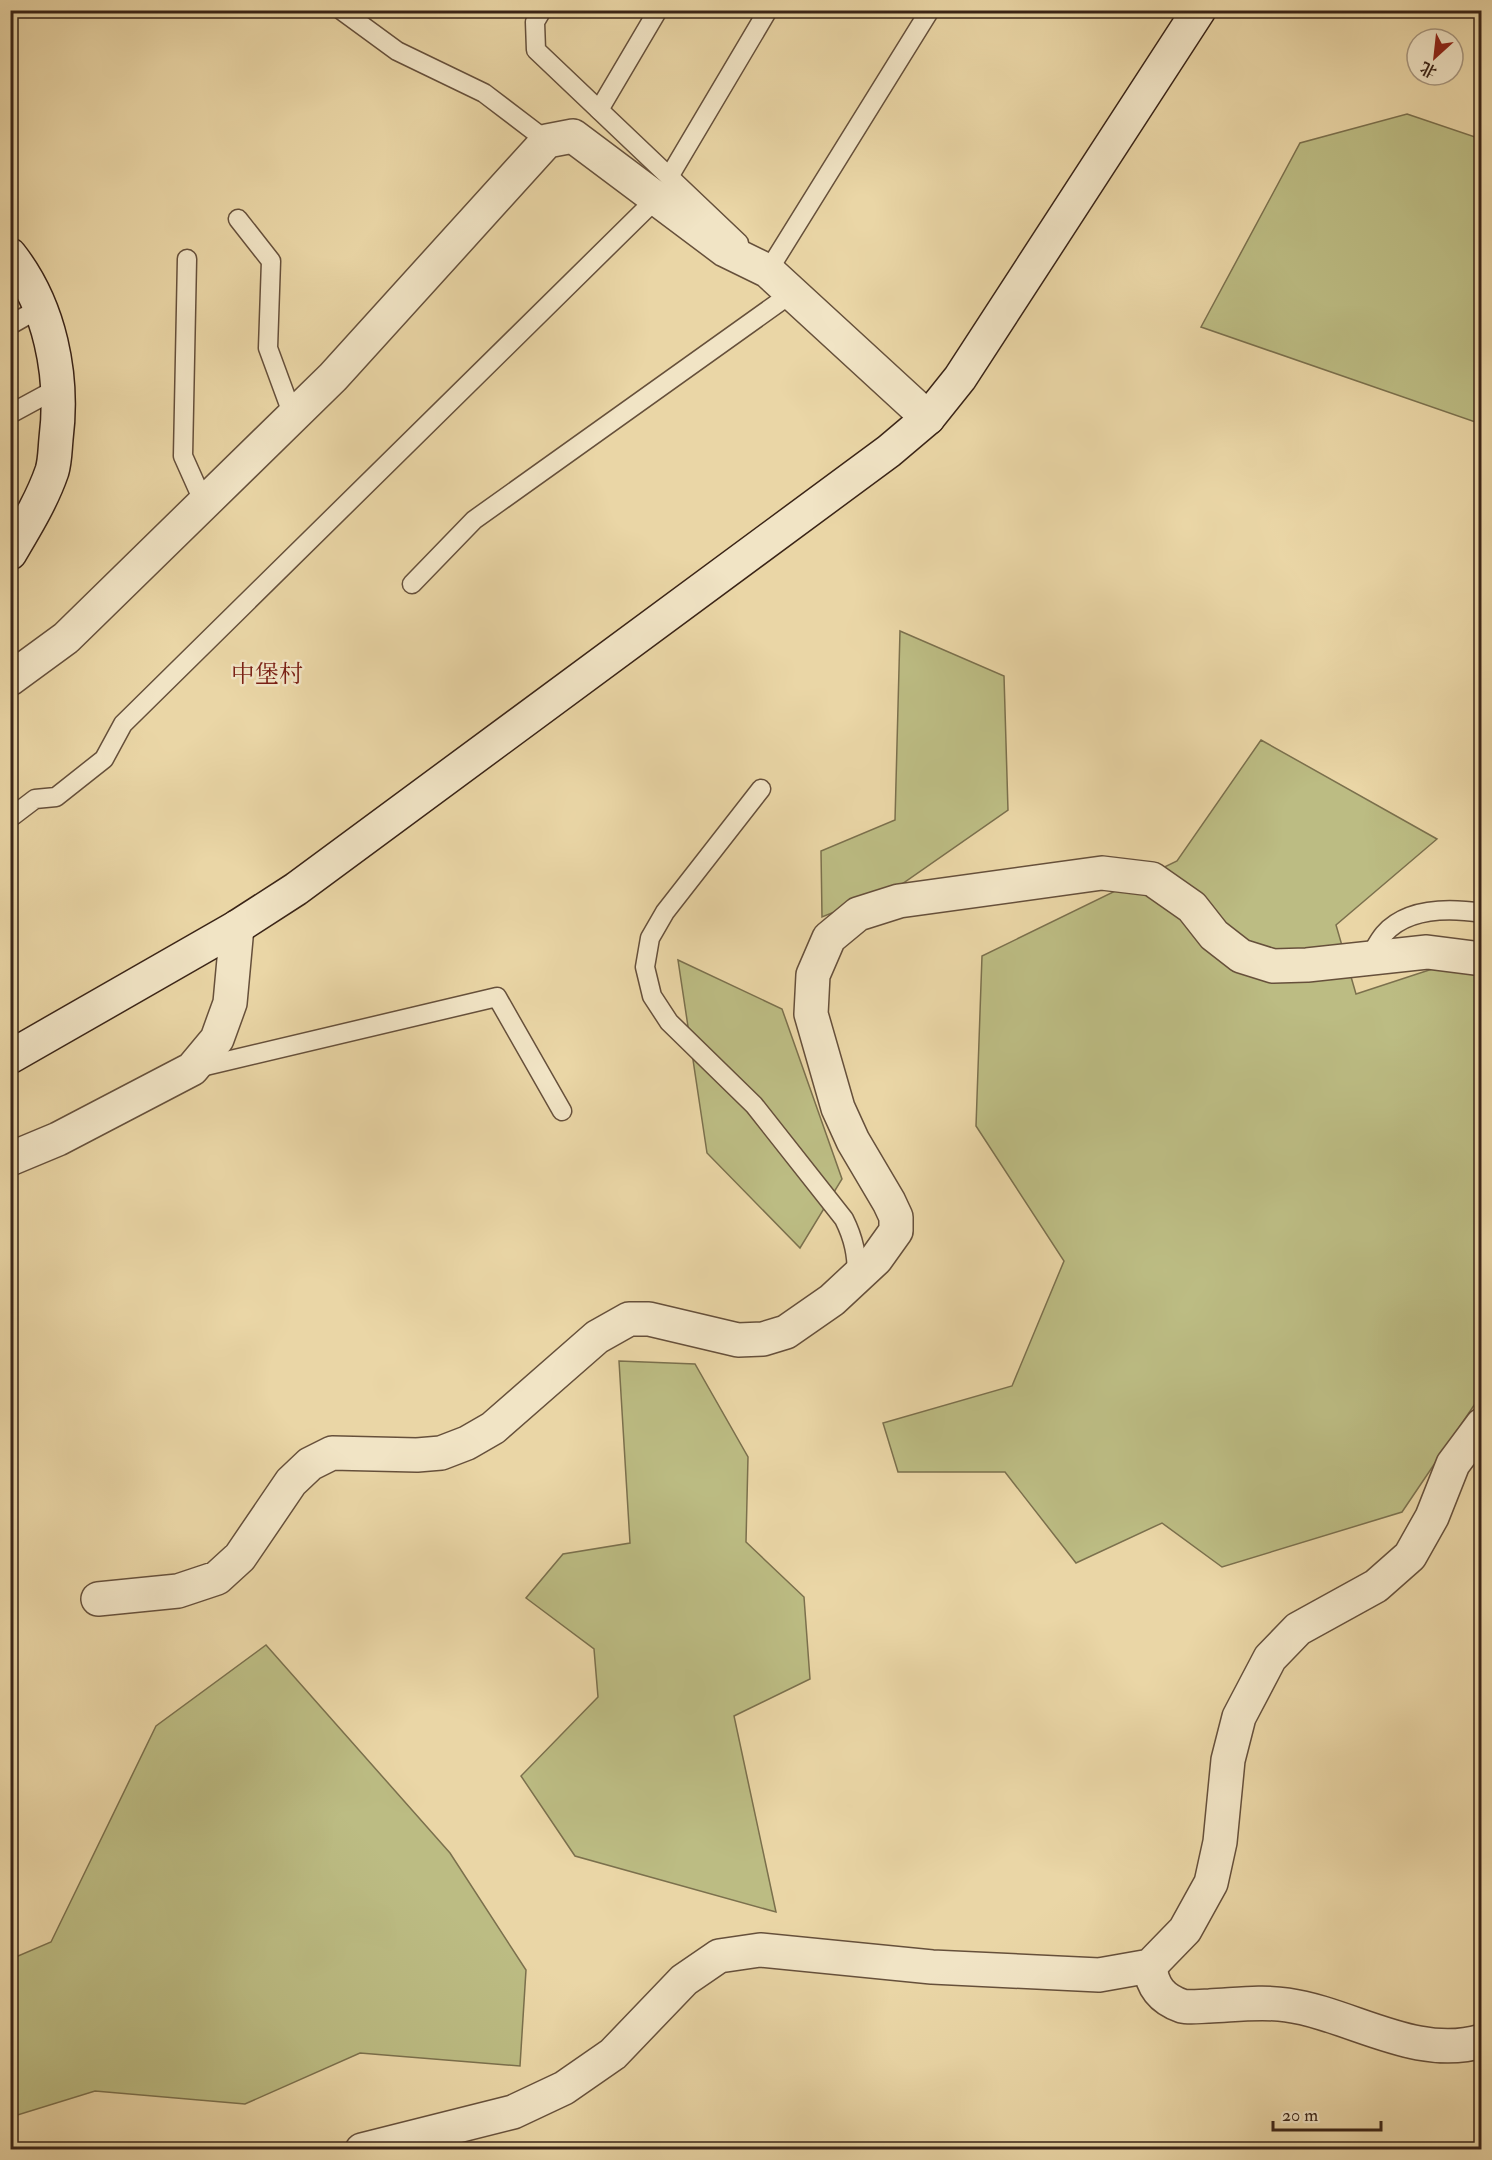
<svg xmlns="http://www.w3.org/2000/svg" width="1492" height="2160" font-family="'IM FELL Double Pica','Noto Serif SC',serif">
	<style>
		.green { fill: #bcbc83; stroke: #7b704d; stroke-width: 1.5 }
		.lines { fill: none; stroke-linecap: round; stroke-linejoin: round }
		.lane-casing { stroke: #66503b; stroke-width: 21 }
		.street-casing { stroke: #66503b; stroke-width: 36 }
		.secondary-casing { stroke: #3a2417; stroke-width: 36 }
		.lane { stroke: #f1e4c5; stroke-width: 18 }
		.street { stroke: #f1e4c5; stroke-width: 33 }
		.secondary { stroke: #f1e4c5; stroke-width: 33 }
		.labels { text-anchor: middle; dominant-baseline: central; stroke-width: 5; stroke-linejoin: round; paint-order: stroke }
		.quarter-label { font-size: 24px; fill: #7a1f14; stroke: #f1e4c5 }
	</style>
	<rect width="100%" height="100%" fill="#ead6a6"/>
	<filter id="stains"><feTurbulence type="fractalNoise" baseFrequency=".00333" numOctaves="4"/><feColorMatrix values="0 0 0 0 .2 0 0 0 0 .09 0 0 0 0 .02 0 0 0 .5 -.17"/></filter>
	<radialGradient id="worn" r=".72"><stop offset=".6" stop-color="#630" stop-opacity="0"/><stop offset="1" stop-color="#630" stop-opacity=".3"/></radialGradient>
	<!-- green -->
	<g class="green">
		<polygon points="1407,114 1481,139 1481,424 1201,327 1300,143"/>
		<polygon points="900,631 1004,676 1008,810 899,886 822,917 821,851 895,820"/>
		<polygon points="1261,740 1437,839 1336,925 1356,994 1481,953 1481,1395 1402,1512 1222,1567 1162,1523 1076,1563 1005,1472 898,1472 883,1423 1012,1386 1064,1261 976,1126 982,956 1177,861"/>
		<polygon points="678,960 782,1009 842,1179 800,1248 707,1153"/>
		<polygon points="619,1361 695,1364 748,1457 746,1542 804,1597 810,1679 734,1716 776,1912 575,1856 521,1776 598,1697 594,1649 526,1598 563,1554 630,1543"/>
		<polygon points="266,1645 450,1853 526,1970 520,2066 360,2053 245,2104 95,2091 11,2117 11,1959 51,1942 156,1726"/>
	</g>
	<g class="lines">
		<!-- lane casing -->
		<g class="lane-casing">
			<g id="lane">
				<polyline points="341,10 397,51 484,93 547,141"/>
				<polyline points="542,10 535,22 536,50 739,243"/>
				<polyline points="599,110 658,10"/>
				<polyline points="669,177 768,10"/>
				<polyline points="238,219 271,261 268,348 293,416"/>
				<polyline points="187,259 183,456 204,503"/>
				<polyline points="763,266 768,271 930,10"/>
				<polyline points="10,325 40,308"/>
				<polyline points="10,414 58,388"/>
				<polyline points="412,584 474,520 792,293"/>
				<path d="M 761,789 L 665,912 L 650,938 L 645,967 L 652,996 L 669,1022 L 754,1105 L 844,1219 C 854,1239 857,1255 857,1277"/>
				<polyline points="10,818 35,799 56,797 104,759 123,724 656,199"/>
				<path d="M 1369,958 C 1374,950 1378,941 1384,934 C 1408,907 1449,908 1482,913"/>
				<polyline points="197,1068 497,997 562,1111"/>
			</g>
		</g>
		<!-- street casing -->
		<g class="street-casing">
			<g id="street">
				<polyline points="10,679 66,638 333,377 547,141 573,136 725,250 768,271 928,418"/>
				<polyline points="10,1159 58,1139 192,1069 217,1039 230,1003 237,927"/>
				<polyline points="98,1599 178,1591 217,1578 240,1557 291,1482 310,1464 332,1453 417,1455 441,1453 467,1443 493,1428 597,1337 629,1319 649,1319 738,1340 763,1339 786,1332 832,1300 876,1259 896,1231 896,1217 889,1202 853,1141 838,1108 811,1014 813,975 829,938 858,914 899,901 1102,873 1152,879 1192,907 1214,935 1241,956 1273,966 1307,965 1427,952 1482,959"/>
				<path d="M 1150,1966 C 1152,1987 1162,1999 1182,2006 C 1190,2008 1201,2006 1209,2006 C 1234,2005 1262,2001 1287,2005 C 1351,2014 1416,2061 1482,2041"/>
				<polyline points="362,2150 513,2112 564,2088 613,2054 684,1980 719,1956 760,1950 932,1967 1099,1975 1150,1966 1185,1930 1211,1883 1220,1842 1228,1760 1239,1717 1270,1658 1298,1629 1376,1586 1410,1556 1432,1517 1453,1464 1482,1425"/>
			</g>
		</g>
		<!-- secondary casing -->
		<g class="secondary-casing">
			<g id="secondary">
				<path d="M 10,255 C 50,306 64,375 56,439 C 55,449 55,461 52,471 C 42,500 26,526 10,553"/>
				<polyline points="10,1057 237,927 296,889 889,451 928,418 960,378 1199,10"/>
			</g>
		</g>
		<!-- lane -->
		<use href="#lane" class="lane"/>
		<!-- street -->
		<use href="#street" class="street"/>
		<!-- secondary -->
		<use href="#secondary" class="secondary"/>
	</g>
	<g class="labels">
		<!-- quarter labels -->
		<g class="quarter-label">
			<text x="267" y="674">中堡村</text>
		</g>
	</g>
	<!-- margin -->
	<rect width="1492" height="2160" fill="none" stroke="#ead6a6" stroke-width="36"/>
	<rect x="12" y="12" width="1468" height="2136" fill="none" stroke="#3a2417" stroke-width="3"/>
	<rect x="18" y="18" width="1456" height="2124" fill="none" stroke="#3a2417" stroke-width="1.5"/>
	<!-- north arrow -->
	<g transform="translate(1435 57) rotate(207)"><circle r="28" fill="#f1e4c5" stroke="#a8977f" stroke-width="1.5"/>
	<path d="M0-4.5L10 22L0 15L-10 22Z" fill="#8f2418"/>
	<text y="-9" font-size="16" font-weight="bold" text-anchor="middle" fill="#3a2417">北</text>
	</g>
	<!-- scale -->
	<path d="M1273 2121v9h108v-9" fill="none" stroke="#3a2417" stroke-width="3"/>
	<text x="1282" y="2121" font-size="18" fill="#3a2417" stroke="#f1e4c5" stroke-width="4.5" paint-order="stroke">20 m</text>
	<rect width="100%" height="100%" filter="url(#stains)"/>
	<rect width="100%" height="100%" fill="url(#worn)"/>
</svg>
